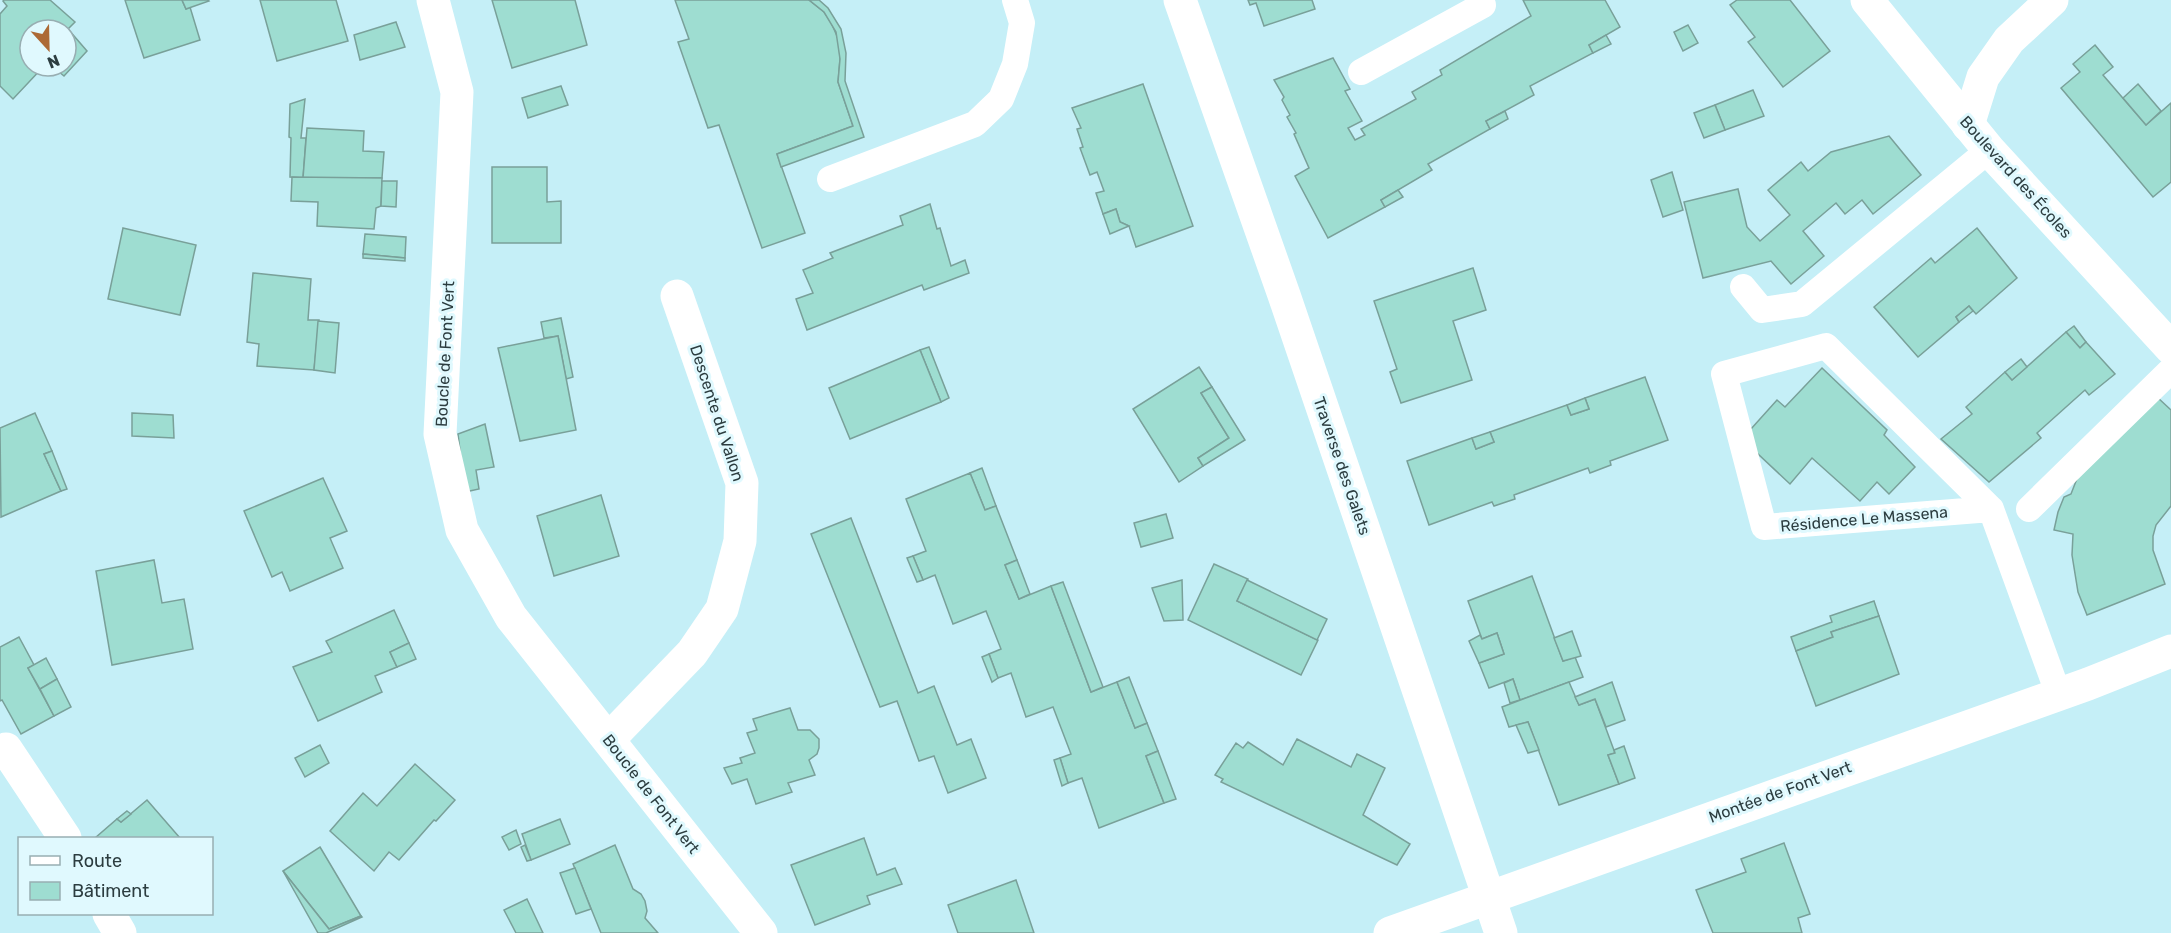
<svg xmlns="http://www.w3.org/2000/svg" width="2171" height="933" font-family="Rubik,sans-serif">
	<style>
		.building { fill: #9eddd1; stroke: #79a099; stroke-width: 1.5 }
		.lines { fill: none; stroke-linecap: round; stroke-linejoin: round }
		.lane { stroke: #fff; stroke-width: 26 }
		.street { stroke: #fff; stroke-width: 33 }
		.secondary { stroke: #fff; stroke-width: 33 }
		.primary { stroke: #fff; stroke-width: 33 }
		.labels { text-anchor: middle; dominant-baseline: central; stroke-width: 6; stroke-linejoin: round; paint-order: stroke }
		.street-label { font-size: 16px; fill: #2c3d40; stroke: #e0f9fe }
	</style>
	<rect width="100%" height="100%" fill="#c5eff7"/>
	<!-- building -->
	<g class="building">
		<polygon points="4,0 50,0 75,22 68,29 87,51 64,76 52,66 66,66 66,30 30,30 30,66 44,66 13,99 0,86 0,14 7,6 3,1"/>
		<polygon points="125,0 182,0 186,9 190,7 200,40 144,58"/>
		<polygon points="182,0 208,0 209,1 186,9"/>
		<polygon points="260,0 336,0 348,41 277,61"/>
		<polygon points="492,0 575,0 587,45 512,68"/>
		<polygon points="675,0 809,0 824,12 831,22 839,41 840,59 838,82 853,126 777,154 805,233 762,248 719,125 708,128 678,42 689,39"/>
		<polygon points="809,0 819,0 828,8 841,29 846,53 845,81 864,137 781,167 777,154 853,126 838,82 840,59 836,32 824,12"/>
		<polygon points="1248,0 1312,0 1315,9 1264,26 1256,3 1250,5"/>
		<polygon points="1523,0 1605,0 1620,27 1589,45 1593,53 1530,86 1534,95 1486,121 1490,129 1428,164 1432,170 1381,200 1385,207 1328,238 1295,176 1309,168 1294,134 1296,133 1287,117 1290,115 1282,100 1284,97 1274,80 1333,58 1350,89 1345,91 1362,121 1348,128 1355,140 1365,135 1361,129 1416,99 1412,92 1442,75 1440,70 1531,16"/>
		<polygon points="1737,0 1790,0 1830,51 1783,87 1748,42 1755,37 1730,5"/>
		<polygon points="396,22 405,47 360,60 354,35"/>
		<polygon points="1688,25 1698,43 1683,51 1674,32"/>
		<polygon points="1606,35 1611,44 1593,53 1589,45"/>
		<polygon points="2095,45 2113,67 2103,75 2146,125 2171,103 2171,182 2153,197 2061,88 2080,72 2073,64"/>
		<polygon points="1143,84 1193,226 1136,247 1129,226 1120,222 1116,209 1103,214 1096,193 1104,191 1097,172 1090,175 1080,148 1083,147 1077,129 1081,128 1072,108"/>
		<polygon points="2138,84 2161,111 2146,125 2123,98"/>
		<polygon points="561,86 568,105 528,118 522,98"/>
		<polygon points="1753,90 1764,116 1725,130 1715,105"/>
		<polygon points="305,99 301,138 306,138 303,178 290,177 291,138 289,137 290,104"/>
		<polygon points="1715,105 1725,130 1704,138 1694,113"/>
		<polygon points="1505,111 1508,119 1490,129 1486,121"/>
		<polygon points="307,128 364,131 363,151 384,152 382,178 303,178"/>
		<polygon points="1889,136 1921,175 1873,214 1862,200 1845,214 1836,203 1803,231 1824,256 1791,284 1771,261 1703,278 1684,202 1738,189 1747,227 1760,241 1790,215 1768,190 1801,162 1808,171 1831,152"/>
		<polygon points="492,167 547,167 547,202 561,201 561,243 492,243"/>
		<polygon points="1672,172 1683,210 1663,217 1651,180"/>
		<polygon points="292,177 382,178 381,206 376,208 374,229 317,226 318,202 291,201"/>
		<polygon points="382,181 397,181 396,207 381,206"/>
		<polygon points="1398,190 1403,197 1385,207 1381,200"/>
		<polygon points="930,204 937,229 940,228 951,266 965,260 969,273 924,290 922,285 807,330 796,299 813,293 803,270 833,258 830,253 903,225 900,216"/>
		<polygon points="1116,209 1120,222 1129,226 1110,234 1103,214"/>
		<polygon points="123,228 196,245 180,315 108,299"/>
		<polygon points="1977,228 2017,278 1976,314 1969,306 1956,317 1959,322 1918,357 1874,307 1931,258 1935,263"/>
		<polygon points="365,234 406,237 405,258 363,254"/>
		<polygon points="363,254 405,258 405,261 363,258"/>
		<polygon points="1473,268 1486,310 1453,321 1472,380 1401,403 1390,372 1397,369 1374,301"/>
		<polygon points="253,273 311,279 308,320 319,320 314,370 257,366 259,344 247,342"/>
		<polygon points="1969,306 1973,311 1959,322 1956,317"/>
		<polygon points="561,318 573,377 566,379 558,336 544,338 541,322"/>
		<polygon points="318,321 339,323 335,373 314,370"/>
		<polygon points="2074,326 2086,342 2080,348 2066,332"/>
		<polygon points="2066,332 2080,348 2086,342 2115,374 2089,395 2085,390 2037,433 2041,438 1989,482 1941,439 1972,414 1966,407 2005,372 2012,380"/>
		<polygon points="558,336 576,430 520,441 498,348"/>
		<polygon points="929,347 949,398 941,402 920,350"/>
		<polygon points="920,350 941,402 850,439 829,388"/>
		<polygon points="2021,359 2027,367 2012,380 2005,372"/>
		<polygon points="1199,367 1212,387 1201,393 1229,438 1198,458 1203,466 1179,482 1133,409"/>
		<polygon points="1822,368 1887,430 1884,435 1915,467 1889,494 1877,482 1860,501 1812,458 1790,484 1742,439 1777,400 1785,407"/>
		<polygon points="1645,377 1668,440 1610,461 1611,465 1590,473 1588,468 1514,495 1515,499 1494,506 1492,502 1429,525 1407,461 1472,438 1476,449 1494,442 1490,432 1567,405 1571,415 1589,409 1585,398"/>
		<polygon points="1212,387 1245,440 1203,466 1198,458 1229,438 1201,393"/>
		<polygon points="2157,397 2171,410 2171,506 2156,525 2153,536 2153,550 2165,584 2087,615 2078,592 2072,555 2073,534 2054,530 2058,512 2064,497 2071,494 2080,471"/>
		<polygon points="1585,398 1589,409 1571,415 1567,405"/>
		<polygon points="35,413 52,451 44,454 61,491 1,517 0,428"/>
		<polygon points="132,413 173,415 174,438 132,436"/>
		<polygon points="485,424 494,467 476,470 479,489 465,492 458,434"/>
		<polygon points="1490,432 1494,442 1476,449 1472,438"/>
		<polygon points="52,451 67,489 61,491 44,454"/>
		<polygon points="982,468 996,506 985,510 970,473"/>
		<polygon points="970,473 985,510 996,506 1017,560 1005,565 1019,599 1051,586 1091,692 1117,682 1135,728 1147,723 1158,751 1146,756 1164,803 1099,828 1082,778 1068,783 1060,758 1071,754 1053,707 1026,717 1011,673 998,678 989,654 1001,649 986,611 953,624 935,575 923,580 913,556 926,551 906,499"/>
		<polygon points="323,478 347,531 330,538 343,568 290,591 282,572 272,577 244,511"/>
		<polygon points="601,495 619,556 554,576 537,516"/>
		<polygon points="1166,514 1173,538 1141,547 1134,523"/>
		<polygon points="851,518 918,693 934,686 957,745 971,739 986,778 948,793 934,756 919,761 897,701 880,707 811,534"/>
		<polygon points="913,556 923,580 917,582 907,558"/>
		<polygon points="154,560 162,603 184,599 193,649 112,665 96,571"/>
		<polygon points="1017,560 1030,594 1019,599 1005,565"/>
		<polygon points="1214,564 1248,579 1237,601 1318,640 1301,675 1188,620"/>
		<polygon points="1532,576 1563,661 1575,657 1583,677 1520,700 1513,679 1489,688 1479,663 1504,654 1497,633 1482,639 1468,601"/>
		<polygon points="1182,580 1183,620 1164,621 1152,588"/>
		<polygon points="1247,580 1327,619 1317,640 1237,601"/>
		<polygon points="1063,582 1103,687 1091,692 1051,586"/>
		<polygon points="1874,601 1879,616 1831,632 1833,637 1796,651 1791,637 1832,622 1830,616"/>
		<polygon points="394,610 409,643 390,652 397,667 375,676 382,692 318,721 293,667 332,652 326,641"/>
		<polygon points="1879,616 1899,674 1816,706 1796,651 1833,637 1831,632"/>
		<polygon points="1572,631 1581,656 1563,661 1554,638"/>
		<polygon points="1497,633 1504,654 1479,663 1469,641 1480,635 1482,639"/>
		<polygon points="19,637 34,665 28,668 54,716 21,734 2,700 0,701 0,647"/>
		<polygon points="409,643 416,659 397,667 390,652"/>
		<polygon points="989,654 998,678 992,682 982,657"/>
		<polygon points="46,658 57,679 40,689 28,668"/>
		<polygon points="1129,677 1147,723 1135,728 1117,682"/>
		<polygon points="57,679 71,707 54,716 40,689"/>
		<polygon points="1513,679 1520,700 1510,703 1504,683"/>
		<polygon points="1569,682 1579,705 1595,699 1615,753 1608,755 1619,784 1559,805 1528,722 1509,727 1502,707"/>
		<polygon points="1612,682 1625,720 1606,727 1595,699 1579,705 1575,697"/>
		<polygon points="790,708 798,730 810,730 819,739 819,748 817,754 809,760 815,775 788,783 792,792 756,804 747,779 732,784 724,768 742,763 740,758 755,753 747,733 757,730 753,719"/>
		<polygon points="1528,722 1539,750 1528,753 1516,725"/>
		<polygon points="1297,739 1351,767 1357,754 1385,768 1363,815 1410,844 1397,865 1221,782 1223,779 1215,775 1236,743 1243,748 1248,742 1283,765"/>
		<polygon points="320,745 329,763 305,777 295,758"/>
		<polygon points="1624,746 1635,778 1619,784 1608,755 1615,753 1614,750"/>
		<polygon points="1158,751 1176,799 1164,803 1146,756"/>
		<polygon points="1060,758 1068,783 1062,786 1054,760"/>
		<polygon points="415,764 455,800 436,821 434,820 399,860 389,852 374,871 330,831 363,793 377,806"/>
		<polygon points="147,800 180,838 95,838 117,819 121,822"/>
		<polygon points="127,811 131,814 121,822 117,819"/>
		<polygon points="560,819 570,844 531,860 522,834"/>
		<polygon points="516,830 521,844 509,850 502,837"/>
		<polygon points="864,838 877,875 895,868 902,884 867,896 870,904 815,925 791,865"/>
		<polygon points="1784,843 1810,914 1798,918 1802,933 1713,933 1696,890 1746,872 1741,859"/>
		<polygon points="525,845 531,860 527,861 521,847"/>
		<polygon points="615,845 633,889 641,894 645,901 647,911 645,918 658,933 601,933 573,864"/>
		<polygon points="320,847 361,916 329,929 283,871"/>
		<polygon points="575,868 591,909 576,914 560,873"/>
		<polygon points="283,871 329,929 361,916 362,917 326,933 318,933"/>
		<polygon points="1016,880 1034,933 958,933 948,905"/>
		<polygon points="527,899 543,933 516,933 504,910"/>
	</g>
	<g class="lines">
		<!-- lane -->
		<g class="lane">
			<polyline points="1361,72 1483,5 1480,0"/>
			<polyline points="830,179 975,124 1001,99 1015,64 1022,23 1015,0"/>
			<polyline points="1743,287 1762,310 1802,304 1989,150"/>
			<polyline points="1991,509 1764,527 1724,374 1826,346 1991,509 2058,693"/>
			<polyline points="2029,509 2171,370"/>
		</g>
		<!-- street -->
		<g class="street">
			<polyline points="433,0 457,92 440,434 462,530 511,617 761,933"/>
			<polyline points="1180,0 1284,295 1501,933"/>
			<polyline points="1968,125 1983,77 2009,40 2052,0"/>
			<polyline points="609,739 692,653 722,609 740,541 742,483 677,296"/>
			<polyline points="6,749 65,838"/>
			<polyline points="109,914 120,933"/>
		</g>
		<!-- secondary -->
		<polyline class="secondary" points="1390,933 2088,684 2171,651"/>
		<!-- primary -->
		<polyline class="primary" points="1867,0 1989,150 2171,348"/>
	</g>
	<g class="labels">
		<!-- street labels -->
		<g class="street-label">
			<text transform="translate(2016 177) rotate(48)">Boulevard des Écoles</text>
			<text transform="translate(445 354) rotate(-87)">Boucle de Font Vert</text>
			<text transform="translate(717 413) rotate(72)">Descente du Vallon</text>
			<text transform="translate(1342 466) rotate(71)">Traverse des Galets</text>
			<text transform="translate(1864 519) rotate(-5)">Résidence Le Massena</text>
			<text transform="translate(1780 792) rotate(-20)">Montée de Font Vert</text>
			<text transform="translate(651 794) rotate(52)">Boucle de Font Vert</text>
		</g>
	</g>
	<!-- legend -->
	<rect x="18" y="837" width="195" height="78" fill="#e0f9fe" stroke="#98aeb2" stroke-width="1.5"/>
	<rect x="30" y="856" width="30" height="9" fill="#ffffff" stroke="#98aeb2" stroke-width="1.5"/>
	<text x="72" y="867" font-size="18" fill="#2c3d40">Route</text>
	<rect x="30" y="882" width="30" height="18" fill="#9eddd1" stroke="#98aeb2" stroke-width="1.5"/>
	<text x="72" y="897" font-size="18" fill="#2c3d40">Bâtiment</text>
	<!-- north arrow -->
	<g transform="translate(48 48) rotate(158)"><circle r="28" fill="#e0f9fe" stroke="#98aeb2" stroke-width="1.5"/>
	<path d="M0-4.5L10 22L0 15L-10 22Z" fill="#ac6a36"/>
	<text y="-9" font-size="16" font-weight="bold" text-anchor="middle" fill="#2c3d40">N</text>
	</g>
</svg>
